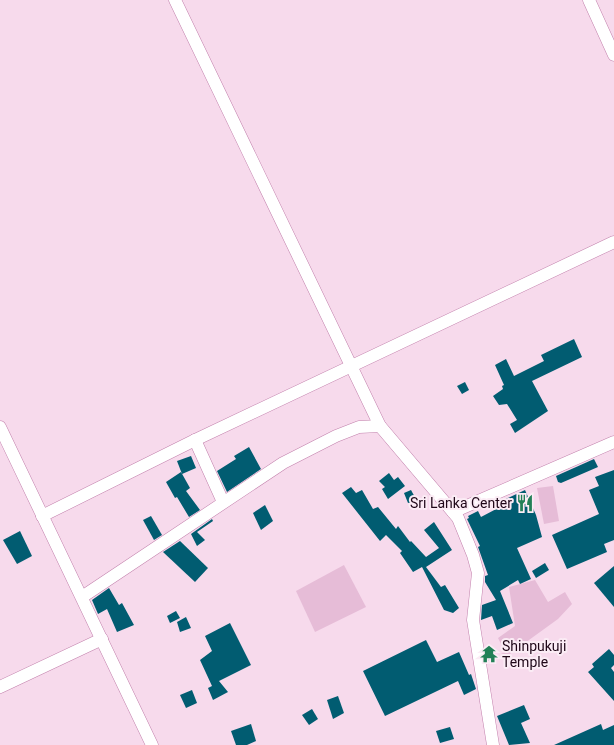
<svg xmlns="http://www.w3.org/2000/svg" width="614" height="745" font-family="Roboto,sans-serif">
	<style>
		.green { fill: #e6bcd7 }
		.building { fill: #015c71 }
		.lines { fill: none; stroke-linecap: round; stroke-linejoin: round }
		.minor-casing { stroke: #c280ac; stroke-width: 13 }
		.minor { stroke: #fff; stroke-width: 12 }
		.labels { text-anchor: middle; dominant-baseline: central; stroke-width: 4; stroke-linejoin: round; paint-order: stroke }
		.poi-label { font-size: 14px; fill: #1e0617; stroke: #fbecf5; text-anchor: end }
	</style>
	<rect width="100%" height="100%" fill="#f7daec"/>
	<!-- green -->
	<g class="green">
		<polygon points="553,486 559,521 544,524 537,488"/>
		<polygon points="344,565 366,607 315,632 296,591"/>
		<polygon points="535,580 548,602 565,592 572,604 558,619 511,653 504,660 501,654 505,652 498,638 515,626 509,587"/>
	</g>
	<!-- building -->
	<g class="building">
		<polygon points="574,339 582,357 532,381 548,411 515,433 510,424 517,420 507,404 499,405 493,396 503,389 502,386 504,385 495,365 506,359 514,376 544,361 541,355"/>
		<polygon points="465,382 469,390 462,394 457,386"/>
		<polygon points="249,447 261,469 227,492 217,471 236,459 234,456"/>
		<polygon points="191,456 196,468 182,474 177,461"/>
		<polygon points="594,459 598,467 561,483 558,482 556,476"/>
		<polygon points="614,470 614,540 604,544 607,552 567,569 552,535 599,514 589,490 599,486 595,477"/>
		<polygon points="181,472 190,488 186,491 200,510 189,517 177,497 175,498 166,482"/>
		<polygon points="389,473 394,480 398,477 405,486 388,499 382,489 385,487 379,481"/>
		<polygon points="351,487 356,493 362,490 373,509 378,507 396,529 398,526 410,542 411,541 426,557 439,548 424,530 434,522 452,550 426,567 441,587 445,585 459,608 453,613 444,610 422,567 413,572 400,553 402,551 386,535 380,541 342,493"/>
		<polygon points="411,490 417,501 408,503 404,493"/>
		<polygon points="525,490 536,515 542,537 517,548 531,579 520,584 518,580 500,591 513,623 497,630 492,616 481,620 482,605 496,600 485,582 485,576 488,575 478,547 480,546 467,519 469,518 468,516 478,511 481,517 500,507 500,506 507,502 506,499"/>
		<polygon points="265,505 273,521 261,530 253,513"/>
		<polygon points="151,516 162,535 154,540 143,520"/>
		<polygon points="212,519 213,521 197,532 205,540 197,546 191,534"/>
		<polygon points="20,531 32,556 17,564 3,540"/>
		<polygon points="180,541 208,568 195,582 163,552"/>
		<polygon points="545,563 549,570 536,578 532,571"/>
		<polygon points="614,566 614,607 594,583"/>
		<polygon points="109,588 119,605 122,603 134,625 117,632 107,609 98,614 92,600"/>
		<polygon points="176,611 180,618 170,623 167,616"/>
		<polygon points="186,617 191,628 180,632 177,622"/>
		<polygon points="230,623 251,665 219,681 228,692 213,700 208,688 212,686 200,660 212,651 205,636"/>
		<polygon points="426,640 437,662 459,652 469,675 471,674 476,689 464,695 458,681 385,716 363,671"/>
		<polygon points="490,648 494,658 487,661 485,650"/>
		<polygon points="609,649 614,655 614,665 611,668 614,672 614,701 588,672 594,667 592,664"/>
		<polygon points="192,690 197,703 186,708 180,695"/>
		<polygon points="338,696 344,713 333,719 327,700"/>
		<polygon points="524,705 530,719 521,723 530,743 509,745 497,716"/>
		<polygon points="312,709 318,719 309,725 302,715"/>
		<polygon points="251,724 256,741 247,745 236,745 231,731"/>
		<polygon points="601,724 603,730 614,725 614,745 554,745"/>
		<polygon points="450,727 454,739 440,743 436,731"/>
	</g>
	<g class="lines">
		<!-- minor casing -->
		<g class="minor-casing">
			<g id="minor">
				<polyline points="175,0 380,426 458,518 473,555 478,573 473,620 493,745"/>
				<polyline points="589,0 614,55"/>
				<polyline points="0,427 152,745"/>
				<polyline points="195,440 223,502"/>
				<polyline points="453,512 614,442"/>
				<polyline points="42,516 195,440 614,242"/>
				<polyline points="82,597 283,463 336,436 359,427 380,426"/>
				<polyline points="0,687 102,639"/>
			</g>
		</g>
		<!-- minor -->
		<use href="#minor" class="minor"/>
	</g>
	<!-- icons -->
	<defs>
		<g id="restaurant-bare" transform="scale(1.38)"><path d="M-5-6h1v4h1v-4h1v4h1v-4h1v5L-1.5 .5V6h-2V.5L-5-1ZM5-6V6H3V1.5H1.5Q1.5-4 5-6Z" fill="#228057" stroke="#fbecf5" stroke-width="2.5" paint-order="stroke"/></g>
		<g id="temple-bare" transform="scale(1.38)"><path d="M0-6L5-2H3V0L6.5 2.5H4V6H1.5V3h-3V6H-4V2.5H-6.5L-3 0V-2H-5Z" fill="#228057" stroke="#fbecf5" stroke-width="2.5" paint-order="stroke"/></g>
	</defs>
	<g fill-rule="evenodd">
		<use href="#restaurant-bare" x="525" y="503"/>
		<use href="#temple-bare" x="489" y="654"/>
	</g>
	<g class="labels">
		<!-- poi labels -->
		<g class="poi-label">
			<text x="512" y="503">Sri Lanka Center</text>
			<text x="502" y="646" text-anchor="start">Shinpukuji<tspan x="502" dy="16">Temple</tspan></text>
		</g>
	</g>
</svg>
